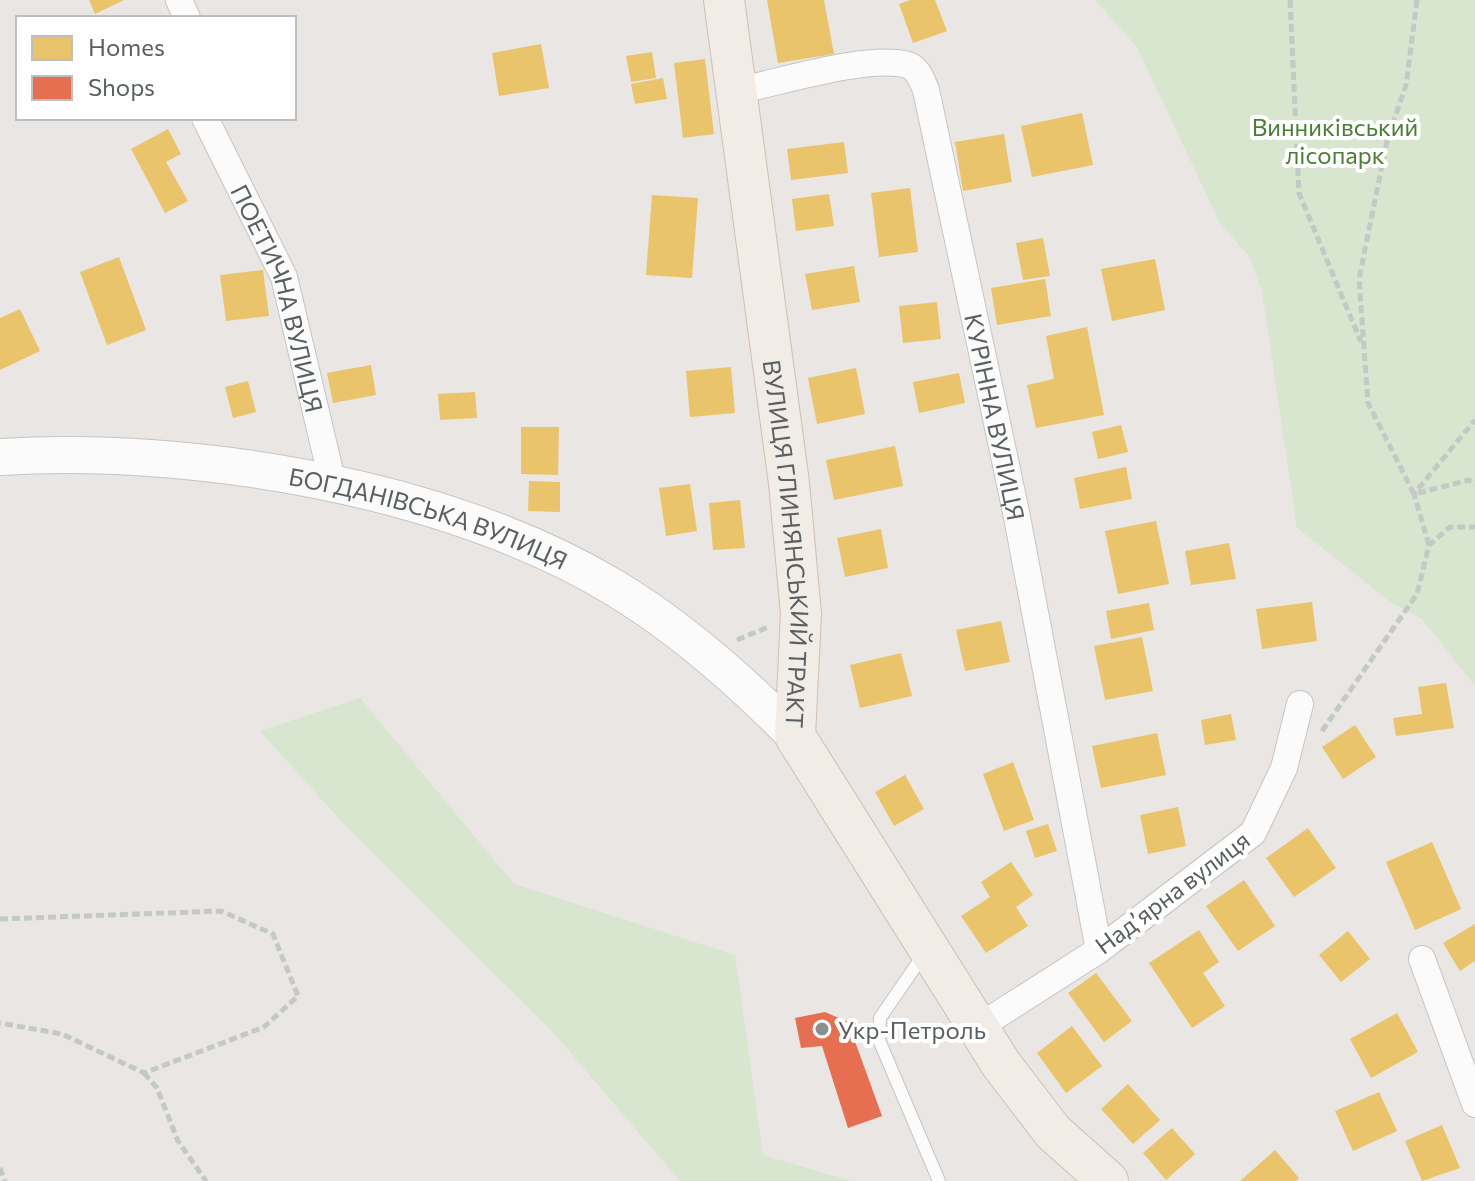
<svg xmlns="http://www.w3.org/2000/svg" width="1475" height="1181" font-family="Commissioner,sans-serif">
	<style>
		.green { fill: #d8e5cf }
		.homes { fill: #e9c46a }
		.shops { fill: #e76f51 }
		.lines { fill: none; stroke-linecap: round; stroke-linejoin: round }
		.service-casing { stroke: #c5c5c4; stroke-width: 14 }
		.minor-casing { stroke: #c5c5c4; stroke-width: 28 }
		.secondary-casing { stroke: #c5c5c4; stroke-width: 38 }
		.primary-casing { stroke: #d1beb2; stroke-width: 42 }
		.path { stroke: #c3c9c4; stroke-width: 5; stroke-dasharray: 8 4; stroke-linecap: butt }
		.service { stroke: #fcfbfb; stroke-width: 12 }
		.minor { stroke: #fcfbfb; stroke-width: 26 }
		.secondary { stroke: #fcfbfb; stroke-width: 36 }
		.primary { stroke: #f2ece6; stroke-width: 40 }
		.poi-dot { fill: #8c8f90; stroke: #fff; stroke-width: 3 }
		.labels { text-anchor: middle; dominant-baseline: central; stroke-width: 8; stroke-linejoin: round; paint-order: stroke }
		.park-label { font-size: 24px; fill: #4a7e34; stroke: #fff }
		.street-label { font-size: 24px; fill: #5a6062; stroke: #fff }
		.poi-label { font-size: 24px; fill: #5a6062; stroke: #fff; text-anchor: start }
	</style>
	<rect width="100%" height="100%" fill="#e9e6e4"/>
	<!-- green -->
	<g class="green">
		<polygon points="1095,0 1475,0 1475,686 1422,619 1392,603 1297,528 1262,291 1249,256 1220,223 1137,47"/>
		<polygon points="360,698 514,884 735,955 763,1155 850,1181 680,1181 552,1031 343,823 260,731"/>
	</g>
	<!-- homes -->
	<g class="homes">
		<polygon points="89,0 124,0 95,14"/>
		<polygon points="767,0 824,0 834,54 778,63"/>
		<polygon points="910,0 935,0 947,31 913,43 899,4"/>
		<polygon points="541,44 549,88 499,96 492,53"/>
		<polygon points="652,52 656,78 631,82 626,56"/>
		<polygon points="705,59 714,134 683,138 674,63"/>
		<polygon points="663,78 667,99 635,104 631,84"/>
		<polygon points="1082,113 1093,165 1032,177 1021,126"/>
		<polygon points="168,129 181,154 166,162 188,201 165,213 131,149"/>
		<polygon points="1004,134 1012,182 963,191 955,142"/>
		<polygon points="844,142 848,173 791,180 787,149"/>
		<polygon points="910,188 918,252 879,257 871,193"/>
		<polygon points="829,194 834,226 796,231 792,199"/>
		<polygon points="652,195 698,198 692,278 646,275"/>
		<polygon points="1043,238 1050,276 1023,280 1016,243"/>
		<polygon points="119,257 146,330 107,345 80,272"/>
		<polygon points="1155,259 1165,310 1112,321 1101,269"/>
		<polygon points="854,266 860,302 812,310 805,274"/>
		<polygon points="263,270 269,316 226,321 220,275"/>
		<polygon points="1045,279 1051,316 997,325 991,288"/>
		<polygon points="937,302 941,339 903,343 899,306"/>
		<polygon points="20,309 40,351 0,370 0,318"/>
		<polygon points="1087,327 1104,415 1036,428 1027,385 1054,379 1046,336"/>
		<polygon points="371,365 376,395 333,403 327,373"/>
		<polygon points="731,367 735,413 690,417 686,371"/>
		<polygon points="856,368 865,414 817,424 808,378"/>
		<polygon points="959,373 965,403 919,413 913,382"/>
		<polygon points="248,381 256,412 233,418 225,387"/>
		<polygon points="475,392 477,418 440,420 438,394"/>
		<polygon points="1121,425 1128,452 1098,459 1092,432"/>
		<polygon points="521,427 559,427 558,475 521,474"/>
		<polygon points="895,446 903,486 834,500 826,460"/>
		<polygon points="1126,467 1132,499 1080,509 1074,478"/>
		<polygon points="529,481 560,482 560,512 528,511"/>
		<polygon points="690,484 697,531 666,536 659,488"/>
		<polygon points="740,500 745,548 713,550 709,503"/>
		<polygon points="1156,521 1169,584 1118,594 1105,531"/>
		<polygon points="881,529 888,568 845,577 837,538"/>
		<polygon points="1229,543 1236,579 1191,585 1185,551"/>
		<polygon points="1312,602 1317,641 1262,649 1256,609"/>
		<polygon points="1149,603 1154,630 1111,639 1106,611"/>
		<polygon points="1001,621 1010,662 965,671 956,630"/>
		<polygon points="1142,637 1153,691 1105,700 1094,646"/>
		<polygon points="901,653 912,696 860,708 850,665"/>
		<polygon points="1446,683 1454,728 1396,736 1393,718 1422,714 1418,687"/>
		<polygon points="1231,714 1236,740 1205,745 1201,720"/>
		<polygon points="1355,725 1376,757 1343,779 1322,747"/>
		<polygon points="1157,733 1166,775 1101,788 1092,746"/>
		<polygon points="1013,762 1034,820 1004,831 983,774"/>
		<polygon points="905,775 924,809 894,826 875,792"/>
		<polygon points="1178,807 1186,846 1148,854 1140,815"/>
		<polygon points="1048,824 1057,851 1035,858 1026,831"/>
		<polygon points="1308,828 1336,868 1294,897 1266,858"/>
		<polygon points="1432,842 1461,909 1415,930 1386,862"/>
		<polygon points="1011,862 1033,895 1016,907 1028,926 986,953 961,916 990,897 981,882"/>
		<polygon points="1244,880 1275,926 1238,951 1206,906"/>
		<polygon points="1475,924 1475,961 1460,971 1443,943"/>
		<polygon points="1199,930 1219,962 1203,973 1225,1006 1192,1028 1149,963"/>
		<polygon points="1348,931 1370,959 1341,982 1319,955"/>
		<polygon points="1096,973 1132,1021 1104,1042 1068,993"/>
		<polygon points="1397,1013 1418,1052 1371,1078 1350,1039"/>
		<polygon points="1072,1026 1102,1066 1066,1093 1037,1053"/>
		<polygon points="1128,1084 1160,1120 1133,1144 1101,1109"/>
		<polygon points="1379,1092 1397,1131 1353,1151 1335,1111"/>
		<polygon points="1442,1125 1460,1168 1422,1181 1405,1141"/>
		<polygon points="1172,1128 1195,1154 1166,1180 1143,1153"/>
		<polygon points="1275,1150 1299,1178 1296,1181 1240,1181"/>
	</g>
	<!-- shops -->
	<polygon class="shops" points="825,1012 848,1022 882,1116 848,1128 822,1046 801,1048 795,1018"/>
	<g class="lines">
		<!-- service casing -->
		<g class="service-casing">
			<polyline id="service" points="924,954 880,1018 879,1040 939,1181"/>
		</g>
		<!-- minor casing -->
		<g class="minor-casing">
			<g id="minor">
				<polyline points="179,0 187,18"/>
				<path id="s1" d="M 735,91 C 778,83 868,54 908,65 C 919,69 922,81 926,90 L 1016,512 L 1099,950"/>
				<path id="s2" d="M 205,118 L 284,277 L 333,484"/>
				<polyline points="1422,959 1475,1104"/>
				<polyline points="977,1028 1099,950 1253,833 1284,768 1300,704"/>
			</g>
		</g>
		<!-- secondary casing -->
		<g class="secondary-casing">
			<g id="secondary">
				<path id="s3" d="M 0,457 C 192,445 447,487 613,587 C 680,627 741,681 795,736"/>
			</g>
		</g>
		<!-- primary casing -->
		<g class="primary-casing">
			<g id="primary">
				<path id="s4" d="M 724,0 L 789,483 L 801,614 L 795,736 L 1001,1064 L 1053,1132 L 1108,1181"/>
			</g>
		</g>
		<!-- path -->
		<g class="path">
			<polyline points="1290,0 1299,193 1361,342"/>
			<polyline points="1417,0 1406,85 1387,141 1359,279 1368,403 1414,494 1469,480 1475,485"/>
			<polyline points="1429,545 1414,494 1475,420"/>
			<polyline points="737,640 768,627"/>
			<polyline points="1322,731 1417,594 1429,545 1450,527 1475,527"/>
			<polyline points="0,919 221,911 273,934 298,996 264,1027 144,1073 62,1034 0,1023"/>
			<polyline points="144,1073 157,1088 178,1141 206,1181"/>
			<polyline points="0,1168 5,1181"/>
		</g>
		<!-- service -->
		<use href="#service" class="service"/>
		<!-- minor -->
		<use href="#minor" class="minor"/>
		<!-- secondary -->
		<use href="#secondary" class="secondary"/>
		<!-- primary -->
		<use href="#primary" class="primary"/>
	</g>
	<!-- markers -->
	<circle class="poi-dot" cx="822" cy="1029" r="8"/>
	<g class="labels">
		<!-- park labels -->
		<g class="park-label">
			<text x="1335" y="126">Винниківський<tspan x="1335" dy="28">лісопарк</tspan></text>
		</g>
		<!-- street labels -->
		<g class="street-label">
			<text stroke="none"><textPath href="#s2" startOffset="196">ПОЕТИЧНА ВУЛИЦЯ</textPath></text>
			<text stroke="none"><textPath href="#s1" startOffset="542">КУРІННА ВУЛИЦЯ</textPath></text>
			<text stroke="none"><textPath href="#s3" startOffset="436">БОГДАНІВСЬКА ВУЛИЦЯ</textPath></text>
			<text stroke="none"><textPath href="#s4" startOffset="548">ВУЛИЦЯ ГЛИНЯНСЬКИЙ ТРАКТ</textPath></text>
			<text transform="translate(1172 892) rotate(-37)">Надʼярна вулиця</text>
		</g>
		<!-- poi labels -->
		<g class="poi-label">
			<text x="838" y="1029">Укр-Петроль</text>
		</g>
	</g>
	<!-- legend -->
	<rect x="16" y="16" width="280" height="104" fill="#ffffff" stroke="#bdbfc0" stroke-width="2"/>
	<rect x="32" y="36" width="40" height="24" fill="#e9c46a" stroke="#bdbfc0" stroke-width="2"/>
	<text x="88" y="56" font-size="24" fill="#5a6062">Homes</text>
	<rect x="32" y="76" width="40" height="24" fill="#e76f51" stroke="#bdbfc0" stroke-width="2"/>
	<text x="88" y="96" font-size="24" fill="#5a6062">Shops</text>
</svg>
